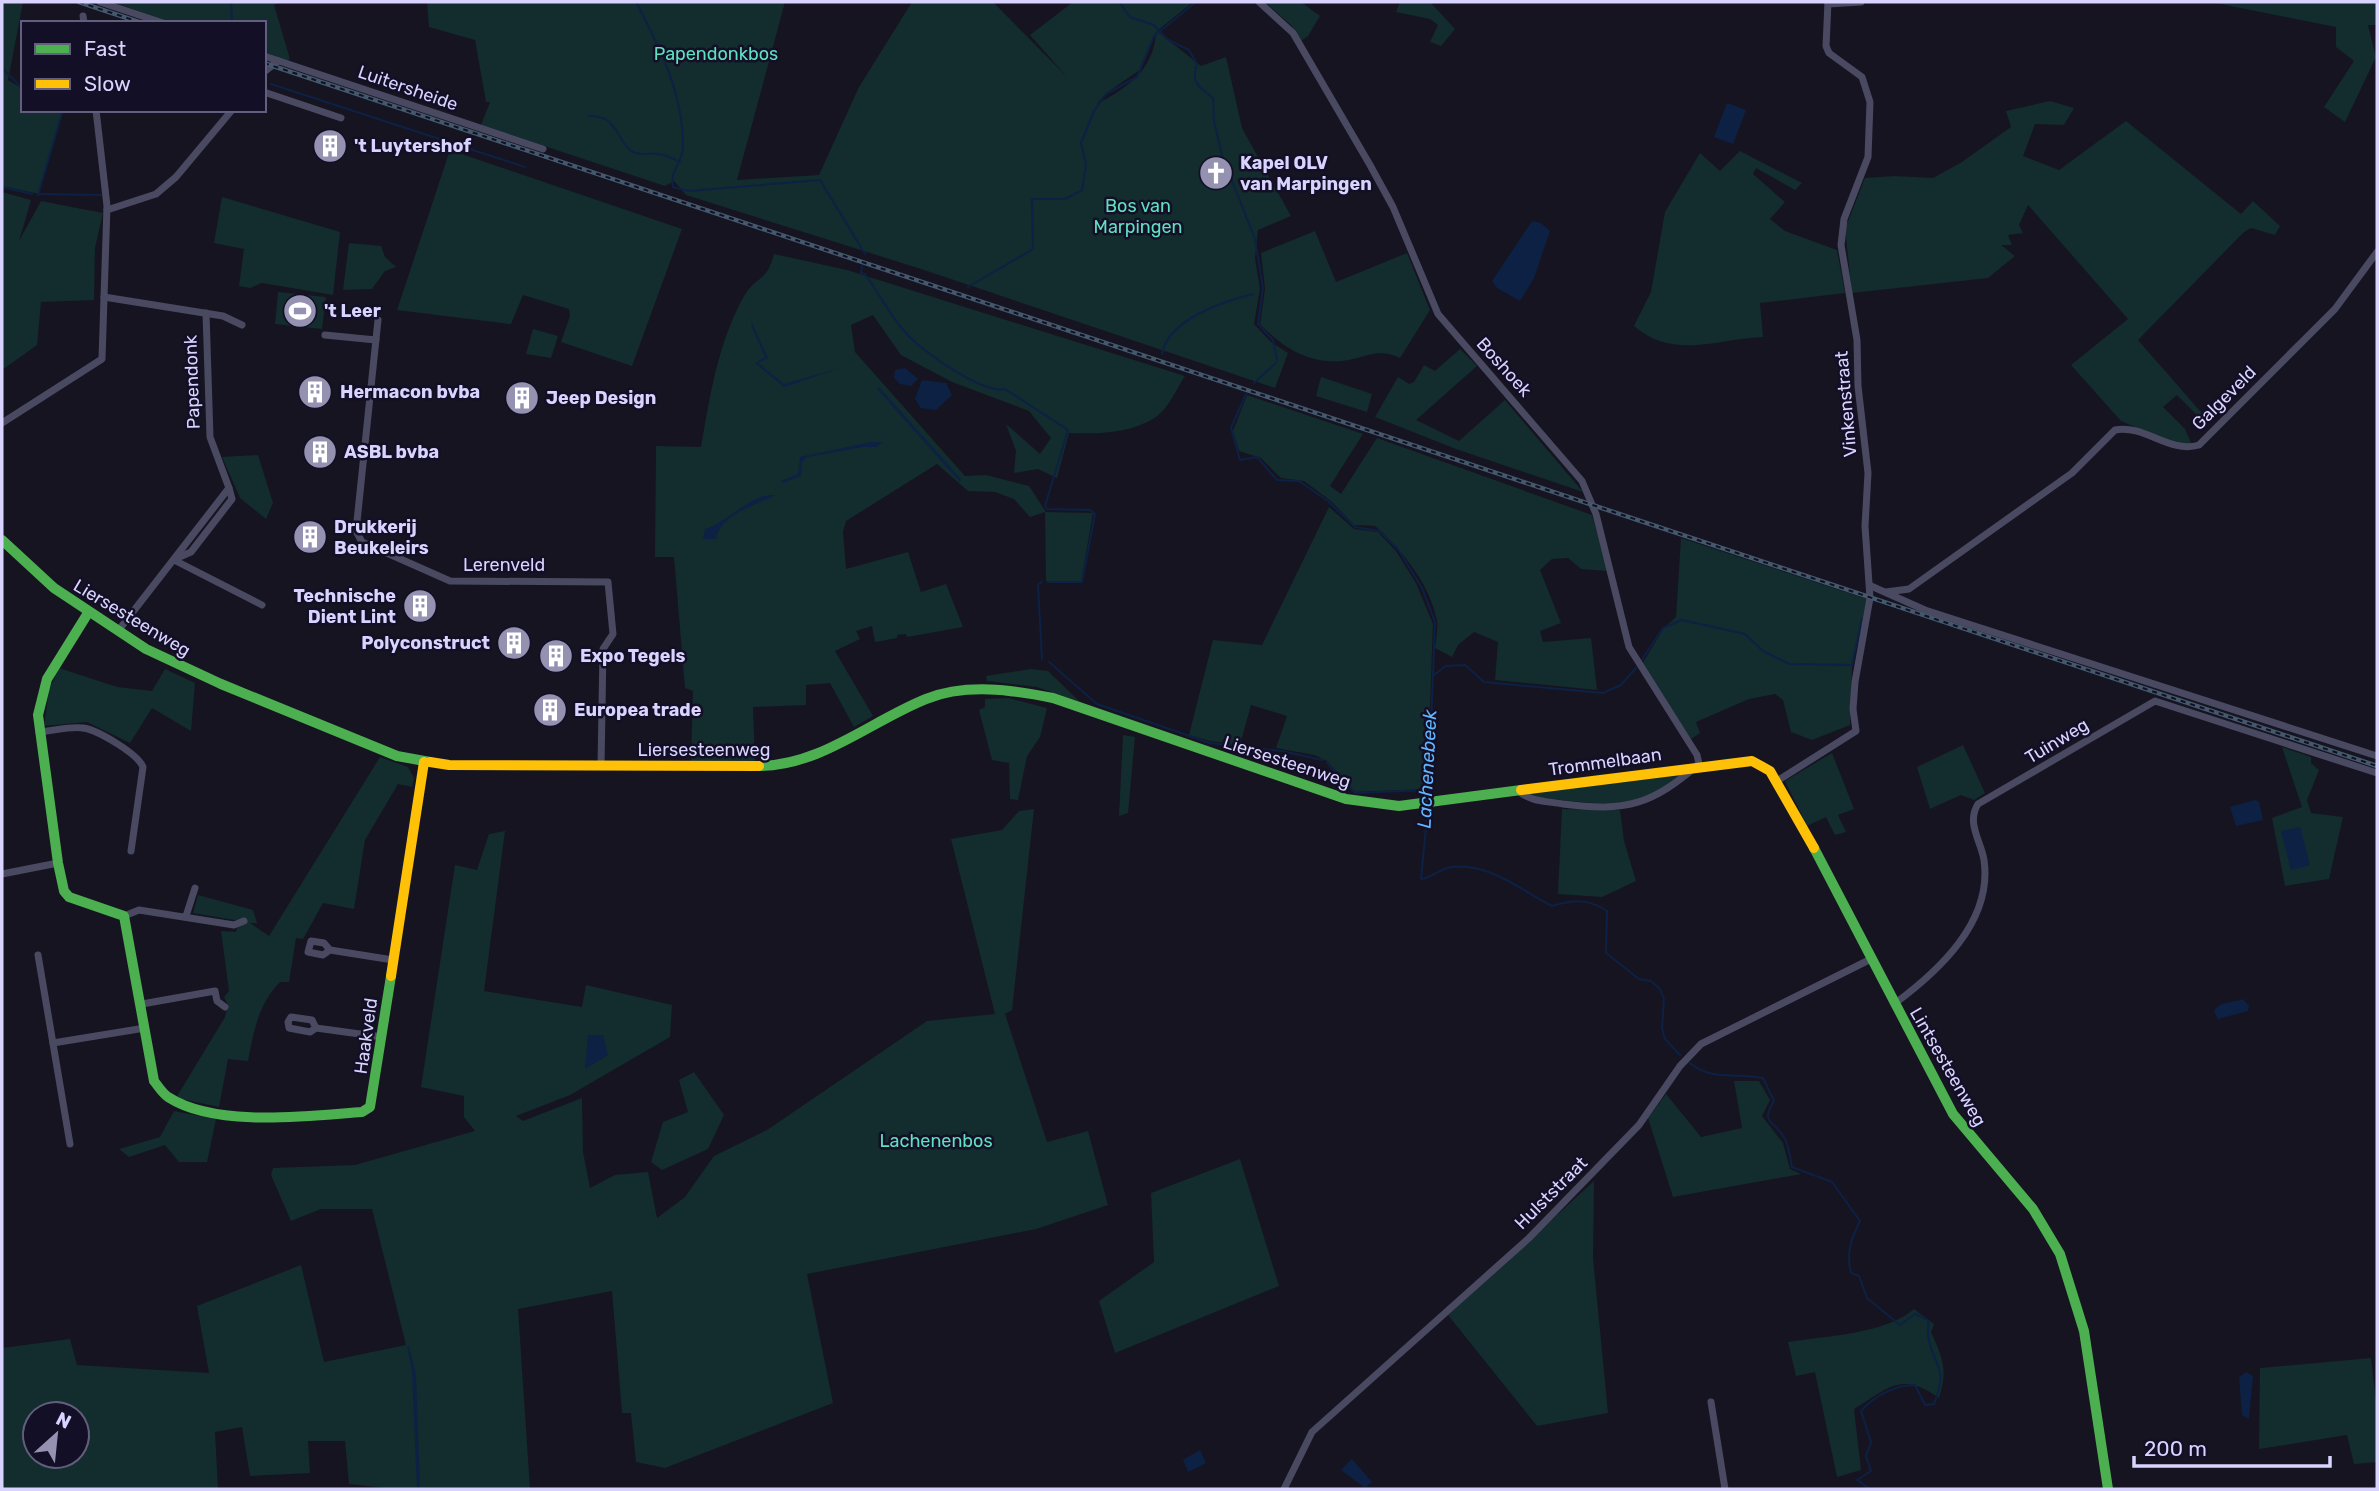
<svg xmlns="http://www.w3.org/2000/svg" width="2379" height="1491" font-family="Rubik,sans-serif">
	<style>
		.green { fill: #132c2d; fill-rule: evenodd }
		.water { fill: #0d2144 }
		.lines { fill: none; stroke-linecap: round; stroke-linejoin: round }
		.stream { stroke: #0d2144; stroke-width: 2 }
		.street { stroke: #4a4962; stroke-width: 7 }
		.fast { stroke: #4caf50; stroke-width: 10 }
		.slow { stroke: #ffc107; stroke-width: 10 }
		.rail-casing { stroke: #43596b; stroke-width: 4.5 }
		.rail { stroke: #130f26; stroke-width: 2; stroke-dasharray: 5; stroke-linecap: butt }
		.labels { text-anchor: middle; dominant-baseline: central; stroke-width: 5; stroke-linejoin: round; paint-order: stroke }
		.park-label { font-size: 18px; fill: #5fe0c0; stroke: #130f26 }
		.street-label { font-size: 18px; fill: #d9d4ff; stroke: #130f26 }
		.poi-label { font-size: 18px; font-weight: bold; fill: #d9d4ff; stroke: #130f26; text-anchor: start }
		.water-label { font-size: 19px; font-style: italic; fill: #62b6ff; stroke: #130f26 }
	</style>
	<rect width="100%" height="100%" fill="#161421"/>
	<!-- green -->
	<g class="green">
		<polygon points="2,2 23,2 8,80 23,89 23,110 57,110 62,113 39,194 2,186"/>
		<polygon points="113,2 280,2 274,5 290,59 286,61 264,54 264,23 172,23"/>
		<path d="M 427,2 L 785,2 L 737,180 L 819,175 L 859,87 L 912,2 L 993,2 L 1067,77 L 1030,35 L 1073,2 L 1193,2 L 1157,31 L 1201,66 L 1226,57 L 1242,128 L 1291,216 L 1258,230 L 1255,258 L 1260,289 L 1254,324 L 1271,342 L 1288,353 L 1275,388 L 921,269 L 686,195 L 674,181 L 665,186 L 481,125 L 490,102 L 486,102 L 475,40 L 429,27 ZM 1156,32 C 1154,70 1127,88 1097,104 L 1105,94 L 1141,69 Z"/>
		<polygon points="1265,2 1301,2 1320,16 1308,36 1301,41 1291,25"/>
		<polygon points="1400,2 1430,2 1455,29 1441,46 1430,42 1438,25 1430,19 1396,12"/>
		<polygon points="2377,2 2377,25 2368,25 2376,57 2345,122 2324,107 2354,61 2336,47 2336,27 2216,3"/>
		<polygon points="2050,101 2074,108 2064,125 2035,124 2023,156 2059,170 2126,121 2241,214 2253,201 2280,226 2275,235 2251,228 2244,232 2138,340 2207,419 2204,422 2177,395 2163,407 2185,429 2192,445 2171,443 2121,421 2071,365 2128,319 2028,205 2019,225 2023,233 2008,235 2012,245 2001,245 2015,256 1988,278 1852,293 1845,229 1865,178 1895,176 1933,178 1962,162 2011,127 2006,111"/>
		<polygon points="450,150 682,229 632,366 561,342 570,316 569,309 523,295 511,324 397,310"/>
		<path d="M 1740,151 L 1802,183 L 1795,190 L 1756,168 L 1753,174 L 1785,202 L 1770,219 L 1785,231 L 1837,250 L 1845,293 L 1760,303 L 1763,337 C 1717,339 1673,360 1634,326 L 1651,292 L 1665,212 L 1700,153 L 1720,171 Z"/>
		<polygon points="2,192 31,200 19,241 41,201 103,213 95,248 94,300 41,302 37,345 2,370"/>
		<polygon points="222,197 340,232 333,295 262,283 250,288 239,286 244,249 214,243"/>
		<path d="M 1315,231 L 1336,282 L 1407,253 L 1430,310 L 1400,358 C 1376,347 1366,358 1342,361 C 1308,364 1282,347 1260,324 L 1265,289 L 1261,253 Z"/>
		<polygon points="349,243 381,246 385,257 396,267 385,271 372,289 343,290"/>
		<path d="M 774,254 L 847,270 L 1185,376 C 1177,388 1168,409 1156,417 C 1130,434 1098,434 1069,433 L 1057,478 L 1038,469 L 1014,473 L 1016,451 L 1006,424 L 1040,454 L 1051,438 L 1029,411 L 952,382 L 901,355 L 873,315 L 851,325 L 855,352 L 965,476 L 986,475 L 1029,486 L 1046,512 L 1093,513 L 1081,582 L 1046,581 L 1045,512 L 1030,517 L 1014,499 L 995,492 L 968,491 L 937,464 L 846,521 L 843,532 L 846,569 L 908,552 L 921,592 L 946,584 L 963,627 L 907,637 L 906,634 L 897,635 L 897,638 L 875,642 L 872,626 L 856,631 L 860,639 L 835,651 L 873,716 L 854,727 L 830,683 L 806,685 L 806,705 L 753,707 L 755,762 L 691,761 L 693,691 L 685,688 L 674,557 L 655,557 L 656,446 L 701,447 C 710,395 718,343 744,296 C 756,276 767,282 774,254 Z"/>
		<polygon points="278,292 326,297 322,329 275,324"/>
		<polygon points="533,329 558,336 551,358 526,354"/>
		<polygon points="1460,349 1477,366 1416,420 1459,441 1505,400 1583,492 1456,449 1375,417 1398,377 1409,384 1414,382 1424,365 1435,371"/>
		<polygon points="1321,377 1372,394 1367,412 1316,396"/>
		<path d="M 1247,395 L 1363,434 L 1330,486 L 1341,494 L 1377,438 L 1592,515 L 1608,571 L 1581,569 L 1568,558 L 1552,559 L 1540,570 L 1561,623 L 1540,631 L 1543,642 L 1591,638 L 1597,690 L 1495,680 L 1498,642 L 1474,632 L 1458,645 L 1452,657 L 1435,648 C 1436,640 1438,629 1437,621 C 1430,584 1402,550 1375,526 L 1354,525 L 1331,501 L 1304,481 L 1281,478 L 1261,458 L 1239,451 L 1233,431 Z"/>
		<polygon points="258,455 273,503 266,519 240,498 222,457"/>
		<polygon points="1329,507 1354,529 1378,532 1396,551 1416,583 1433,624 1427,789 1355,792 1327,761 1314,755 1276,748 1287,716 1251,705 1240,745 1210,741 1189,735 1213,640 1262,645"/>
		<polygon points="1681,538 1867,599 1852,667 1850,725 1812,740 1791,732 1783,700 1775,694 1749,699 1696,722 1700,733 1691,739 1642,664 1664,628 1676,617"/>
		<polygon points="59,668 117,687 152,691 165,669 195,683 191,731 152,708 130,743 87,722 44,726 49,690"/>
		<polygon points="1031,669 1048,671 1080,702 1037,687 987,681 986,676"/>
		<polygon points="1008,698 1047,708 1040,737 1027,756 1018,800 1010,799 1009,763 992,760 979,710 985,707 985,699"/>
		<polygon points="1123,735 1135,737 1128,813 1119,816"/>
		<polygon points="1963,745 1985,793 1974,800 1961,795 1930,809 1917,767"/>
		<polygon points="2282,747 2311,757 2311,763 2319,770 2307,800 2311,813 2343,817 2329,879 2285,886 2272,818 2302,807"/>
		<polygon points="1832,753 1854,809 1838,815 1846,832 1835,835 1826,817 1807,826 1785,781"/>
		<path d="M 380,757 L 408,767 L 414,778 L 412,787 L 398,784 L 365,840 L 354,909 L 323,903 L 303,939 L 296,938 L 289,982 L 280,982 C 258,1005 254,1030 248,1061 L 228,1059 L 219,1107 L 176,1098 L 225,1017 L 228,1005 L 224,997 L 229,991 L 221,931 L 236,932 L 237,928 L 246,922 L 193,913 L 198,895 L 253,910 L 257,923 L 250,923 L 269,936 Z"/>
		<path d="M 1685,772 C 1679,778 1673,786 1665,790 C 1627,813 1572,800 1531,797 L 1527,793 Z"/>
		<path d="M 1034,809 L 1012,1010 L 1005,1014 L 1047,1142 L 1088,1131 L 1108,1205 L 1036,1229 L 807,1274 L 833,1403 L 665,1468 L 636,1462 L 631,1413 L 622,1413 L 612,1291 L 518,1309 L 530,1489 L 395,1489 L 349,1484 L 345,1441 L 308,1441 L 310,1473 L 250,1476 L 242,1427 L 215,1432 L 218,1489 L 2,1489 L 2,1348 L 70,1339 L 77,1365 L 209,1373 L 197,1306 L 301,1265 L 324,1362 L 406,1345 L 372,1209 L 321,1209 L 291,1221 L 271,1175 L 273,1168 L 355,1165 L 475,1131 L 464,1117 L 464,1096 L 421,1087 L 455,865 L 477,870 L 489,834 L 505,831 L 484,991 L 582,1007 L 586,985 L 672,1005 L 670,1037 L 570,1095 L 516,1116 L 523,1121 L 582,1098 L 583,1152 L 590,1188 L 615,1175 L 648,1172 L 657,1218 L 685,1197 L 714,1156 L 767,1130 L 927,1021 L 995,1014 L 951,839 L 1002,830 L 1019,811 ZM 35,1414 L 77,1414 L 77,1456 L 35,1456 Z"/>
		<polygon points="1562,809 1620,810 1624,841 1636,881 1602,897 1558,894"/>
		<polygon points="694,1072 724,1115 708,1149 662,1170 651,1162 663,1122 688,1112 679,1080"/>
		<polygon points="1734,1081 1759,1081 1770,1100 1762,1116 1783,1143 1790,1169 1801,1174 1673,1197 1648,1118 1666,1094 1701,1137 1742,1128"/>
		<polygon points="174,1111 216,1119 207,1162 179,1162 165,1145 129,1157 119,1149 160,1137"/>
		<polygon points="1240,1159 1279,1286 1115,1353 1099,1301 1154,1262 1151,1193"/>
		<polygon points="1594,1181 1593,1258 1608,1413 1537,1426 1448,1315"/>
		<path d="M 1914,1309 L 1934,1324 L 1931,1332 C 1943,1359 1948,1370 1939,1398 C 1901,1371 1889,1388 1854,1409 L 1861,1470 L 1837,1477 L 1815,1372 L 1796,1376 L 1788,1342 C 1825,1336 1886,1334 1914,1309 Z"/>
		<polygon points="2371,1358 2377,1410 2377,1462 2354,1464 2347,1435 2259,1449 2260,1368"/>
	</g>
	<!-- water -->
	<g class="water">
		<polygon points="1727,103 1746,110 1733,144 1714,137"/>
		<polygon points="1532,221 1541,223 1550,231 1534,278 1520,301 1497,288 1492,281"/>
		<polygon points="752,323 768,358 758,363 784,384 840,368 784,387 755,363 765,357 751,325"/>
		<polygon points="905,368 918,379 911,386 900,384 894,378 895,370"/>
		<polygon points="922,380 946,383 952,395 936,410 921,408 915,399"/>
		<polygon points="879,387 961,479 960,482 877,389"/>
		<polygon points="871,442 883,442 876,447 863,447 807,457 802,462 801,476 783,483 781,481 798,474 799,468 796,467 799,467 800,457"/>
		<path d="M 775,495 C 756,506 721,513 716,539 L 703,539 L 705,529 C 729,522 749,494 775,495 Z"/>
		<polygon points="2255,800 2259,802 2263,820 2236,826 2230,807"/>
		<polygon points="2300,827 2310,865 2291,870 2281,831"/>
		<path d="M 2243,999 L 2249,1006 L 2248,1011 L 2218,1019 L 2214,1011 C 2222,1000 2233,1003 2243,999 Z"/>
		<polygon points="588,1035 603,1035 608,1055 585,1069"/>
		<polygon points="407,1346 409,1346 416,1376 420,1489 417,1489 412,1371"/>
		<polygon points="2246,1372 2253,1376 2249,1419 2242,1415 2239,1377"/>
		<polygon points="1200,1450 1206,1463 1188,1472 1183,1460"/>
		<polygon points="1352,1459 1372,1482 1365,1488 1341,1470"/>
	</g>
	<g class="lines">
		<!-- stream -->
		<g class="stream">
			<polyline points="231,2 232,23"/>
			<path d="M 636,2 C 660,48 683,93 683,146 C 683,162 669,172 673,187 L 689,191 L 820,180 L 865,254"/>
			<path d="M 1119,2 L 1130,17 L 1154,25 L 1167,39 L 1189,50 L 1197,64 C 1190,83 1200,87 1213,98 L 1214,121 L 1222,155 L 1255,239 L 1263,288 L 1258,324 L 1273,340 L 1277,360"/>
			<polyline points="2,68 23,89"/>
			<polyline points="271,84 525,167"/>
			<path d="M 589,116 C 614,115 615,133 628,148 C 637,158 649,152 659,154 C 667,155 673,159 680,162"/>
			<polyline points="2,187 32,194"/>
			<polyline points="40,194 101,195"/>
			<polyline points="38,195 62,113 57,110"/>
			<path d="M 862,266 L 861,273 L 865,274 C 879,293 890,316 906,333 C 921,351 983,394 1005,389 L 1068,430 L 1045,506 L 1047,509 L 1090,510 L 1095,514 L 1082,582 L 1048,582"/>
			<polyline points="968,287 1033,249 1032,199 1065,199 1082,190 1086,164 1081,143 1094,111 1106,94 1137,77 1154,36 1196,2"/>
			<path d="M 1162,354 C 1168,320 1221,302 1253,294"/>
			<polyline points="1254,383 1276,363"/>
			<polyline points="1246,394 1231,428 1240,460 1257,457 1277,480 1299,481 1328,501 1355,527 1379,531 1398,549 1422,588 1435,622 1428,800"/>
			<polyline points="1042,582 1038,585 1042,660"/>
			<polyline points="1641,661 1663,628 1682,620 1745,634 1763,651 1789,664 1852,665 1862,619"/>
			<polyline points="1049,662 1097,704 1210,743 1282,751 1322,760"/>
			<polyline points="1434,675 1446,666 1465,665 1484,682 1603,693 1621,685 1636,668"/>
			<polyline points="1327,763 1355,793 1428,790"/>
			<path d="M 1428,805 L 1421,879 C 1432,878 1439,869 1451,867 C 1491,863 1520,890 1552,906 C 1573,900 1588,898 1607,911 L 1606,953 L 1639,979 L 1651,981 L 1660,989 L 1664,999 L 1662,1028 L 1665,1039 L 1680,1055"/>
			<path d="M 1690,1063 C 1713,1082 1736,1072 1763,1078 L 1774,1101 C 1759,1124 1776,1121 1785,1139 C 1789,1147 1790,1158 1792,1167 L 1832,1182 L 1860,1221 C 1851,1239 1846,1253 1851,1273 L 1859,1276 L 1867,1298 L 1900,1325 L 1915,1314 L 1928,1320 C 1930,1326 1927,1330 1928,1336 C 1934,1369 1949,1365 1934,1404 L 1925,1405 L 1915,1385 C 1895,1385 1874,1396 1861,1411 L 1871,1442 L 1866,1456 L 1871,1471 L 1857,1480 L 1870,1489"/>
		</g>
		<!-- street -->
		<g class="street">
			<polyline points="100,2 163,23"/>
			<path d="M 1259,2 L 1293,33 L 1370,165 L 1393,207 L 1438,314 L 1582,481 L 1596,514 L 1629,647 L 1697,755 L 1699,764 C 1651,805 1627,812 1563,804 C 1546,801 1530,802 1517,790"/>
			<polyline points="1828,4 1861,2"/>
			<polyline points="83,16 84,23"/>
			<polyline points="264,56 543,149"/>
			<polyline points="264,72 278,61"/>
			<polyline points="264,92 341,118"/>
			<polyline points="107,210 156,194 176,177 232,110"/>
			<polyline points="104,297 223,316 242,325"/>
			<polyline points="378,320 356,531 362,542 450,581 608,582 613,634 603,649 601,766"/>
			<polyline points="325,335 376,340"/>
			<polyline points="2,423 102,359 107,206 96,110"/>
			<polyline points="175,559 191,552 232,499 229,488"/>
			<polyline points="174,560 262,605"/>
			<polyline points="1871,586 1925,610 2377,756"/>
			<path d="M 1886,592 L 1909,589 L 2072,473 L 2115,430 C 2145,424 2169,454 2199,445 L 2335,309 L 2377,252"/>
			<polyline points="118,631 229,488 210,437 206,313"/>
			<path d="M 39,732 C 53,731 70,726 83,728 C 98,730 138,754 143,767 L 131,851"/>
			<polyline points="1777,781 1856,731 1853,709 1855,682 1870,598 1865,526 1868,473 1858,386 1857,340 1841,245 1844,219 1868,157 1870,102 1862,77 1829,53 1826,46 1828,2"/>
			<polyline points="2,874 58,863"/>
			<polyline points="124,916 139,910 234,925 244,921"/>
			<polyline points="186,916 195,888"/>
			<polyline points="330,950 324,943 311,941 308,952 323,955 330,950 393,960"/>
			<polyline points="38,955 70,1144"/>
			<polyline points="142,1004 215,991 217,1001 225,1007"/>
			<path d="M 1894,1004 C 1939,971 1993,921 1984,860 C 1981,841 1966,823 1978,804 L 2155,701 L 2377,773"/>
			<polyline points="316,1028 312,1020 291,1017 288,1022 289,1028 310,1032 316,1028 382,1037"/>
			<polyline points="53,1043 145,1028"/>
			<polyline points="1711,1402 1725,1489"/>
			<polyline points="1284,1489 1312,1432 1529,1238 1639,1125 1680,1066 1701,1044 1871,959"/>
		</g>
		<!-- fast -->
		<g class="fast">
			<polyline points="2,540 54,588 146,649 221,684 397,756 430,762"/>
			<path d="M 88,613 L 47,679 L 38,715 L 58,863 L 64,891 L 69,897 L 124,916 L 154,1081 C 158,1086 163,1094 168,1097 C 216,1128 308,1116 362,1112 L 370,1107 L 391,976"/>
			<path d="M 759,766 C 820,766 871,721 926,699 C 966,683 1013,690 1053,698 L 1346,799 L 1399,806 L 1521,790"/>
			<polyline points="1814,848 1953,1114 2033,1209 2060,1254 2084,1331 2108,1489"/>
		</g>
		<!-- slow -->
		<g class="slow">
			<polyline points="430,762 449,765 759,766"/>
			<polyline points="1521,790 1752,761 1770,771 1814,848"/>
			<polyline points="391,976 424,762"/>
		</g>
		<!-- rail casing -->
		<g class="rail-casing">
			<g id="rail">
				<polyline points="79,2 142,23"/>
				<polyline points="264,63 2377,766"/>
			</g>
		</g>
		<!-- rail -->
		<use href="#rail" class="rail"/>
	</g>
	<!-- icons -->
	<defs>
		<g id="building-disc" transform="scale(1.75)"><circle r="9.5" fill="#9591b1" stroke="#130f26"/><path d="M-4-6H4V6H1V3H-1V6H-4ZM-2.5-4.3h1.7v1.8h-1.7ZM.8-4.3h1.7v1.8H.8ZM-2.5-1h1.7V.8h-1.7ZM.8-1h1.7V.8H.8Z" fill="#fff"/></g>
		<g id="church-disc" transform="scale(1.75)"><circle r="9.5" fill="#9591b1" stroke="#130f26"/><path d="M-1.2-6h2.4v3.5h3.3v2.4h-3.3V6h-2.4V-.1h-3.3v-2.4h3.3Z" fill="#fff"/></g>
		<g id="stadium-disc" transform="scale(1.75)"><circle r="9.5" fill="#9591b1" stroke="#130f26"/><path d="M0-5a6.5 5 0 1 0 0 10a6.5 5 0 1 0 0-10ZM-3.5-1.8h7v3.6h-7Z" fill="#fff"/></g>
	</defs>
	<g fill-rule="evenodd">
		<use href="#building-disc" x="330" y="146"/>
		<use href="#church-disc" x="1216" y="173"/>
		<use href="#stadium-disc" x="300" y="311"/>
		<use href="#building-disc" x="315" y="392"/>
		<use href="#building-disc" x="522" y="398"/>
		<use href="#building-disc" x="320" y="452"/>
		<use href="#building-disc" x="310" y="537"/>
		<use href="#building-disc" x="420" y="606"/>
		<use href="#building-disc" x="514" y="643"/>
		<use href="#building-disc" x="556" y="656"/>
		<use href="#building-disc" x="550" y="710"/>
	</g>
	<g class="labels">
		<!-- park labels -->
		<g class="park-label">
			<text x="716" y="54">Papendonkbos</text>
			<text x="1138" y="206">Bos van<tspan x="1138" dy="21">Marpingen</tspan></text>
			<text x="936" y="1141">Lachenenbos</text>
		</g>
		<!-- street labels -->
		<g class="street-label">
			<text transform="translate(408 88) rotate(19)">Luitersheide</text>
			<text transform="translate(1504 367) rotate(48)">Boshoek</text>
			<text transform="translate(192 382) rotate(-92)">Papendonk</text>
			<text transform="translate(2224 398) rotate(-45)">Galgeveld</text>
			<text transform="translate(1846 404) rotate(-95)">Vinkenstraat</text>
			<text x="504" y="565">Lerenveld</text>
			<text transform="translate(132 618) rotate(31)">Liersesteenweg</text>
			<text transform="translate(2057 741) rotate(-31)">Tuinweg</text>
			<text x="704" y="750">Liersesteenweg</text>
			<text transform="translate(1287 762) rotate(18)">Liersesteenweg</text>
			<text transform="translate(1605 762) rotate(-8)">Trommelbaan</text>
			<text transform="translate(366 1036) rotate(-82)">Haakveld</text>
			<text transform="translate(1948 1067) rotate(60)">Lintsesteenweg</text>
			<text transform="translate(1551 1193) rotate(-45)">Hulststraat</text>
		</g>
		<!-- poi labels -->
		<g class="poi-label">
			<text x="354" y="146">'t Luytershof</text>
			<text x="1240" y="163">Kapel OLV<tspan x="1240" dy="21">van Marpingen</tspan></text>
			<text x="324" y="311">'t Leer</text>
			<text x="340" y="392">Hermacon bvba</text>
			<text x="546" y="398">Jeep Design</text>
			<text x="344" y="452">ASBL bvba</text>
			<text x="334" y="527">Drukkerij<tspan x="334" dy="21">Beukeleirs</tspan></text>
			<text x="396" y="596" text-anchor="end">Technische<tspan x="396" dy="21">Dient Lint</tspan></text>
			<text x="490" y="643" text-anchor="end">Polyconstruct</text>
			<text x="580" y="656">Expo Tegels</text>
			<text x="574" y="710">Europea trade</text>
		</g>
		<!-- water labels -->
		<g class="water-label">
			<text transform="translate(1427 769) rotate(-87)">Lachenebeek</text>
		</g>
	</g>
	<!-- border -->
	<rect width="2379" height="1491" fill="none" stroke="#d9d4ff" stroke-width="7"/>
	<!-- legend -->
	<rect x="21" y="21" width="245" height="91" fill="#130f26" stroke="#625e7d" stroke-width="2"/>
	<rect x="35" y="44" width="35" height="10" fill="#4caf50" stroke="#625e7d" stroke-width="2"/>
	<text x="84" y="56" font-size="21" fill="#d9d4ff">Fast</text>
	<rect x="35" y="79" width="35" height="10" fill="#ffc107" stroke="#625e7d" stroke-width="2"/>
	<text x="84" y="91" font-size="21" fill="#d9d4ff">Slow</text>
	<!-- north arrow -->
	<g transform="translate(56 1435) rotate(27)"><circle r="33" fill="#130f26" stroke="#625e7d" stroke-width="2"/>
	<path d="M0-5L12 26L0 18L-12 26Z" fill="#9591b1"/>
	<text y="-10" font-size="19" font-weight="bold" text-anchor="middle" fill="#d9d4ff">N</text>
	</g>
	<!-- scale -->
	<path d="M2134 1456v10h196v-10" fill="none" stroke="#d9d4ff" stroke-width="3.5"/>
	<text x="2144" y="1456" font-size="21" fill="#d9d4ff" stroke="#130f26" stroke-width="5" paint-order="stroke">200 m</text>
</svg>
